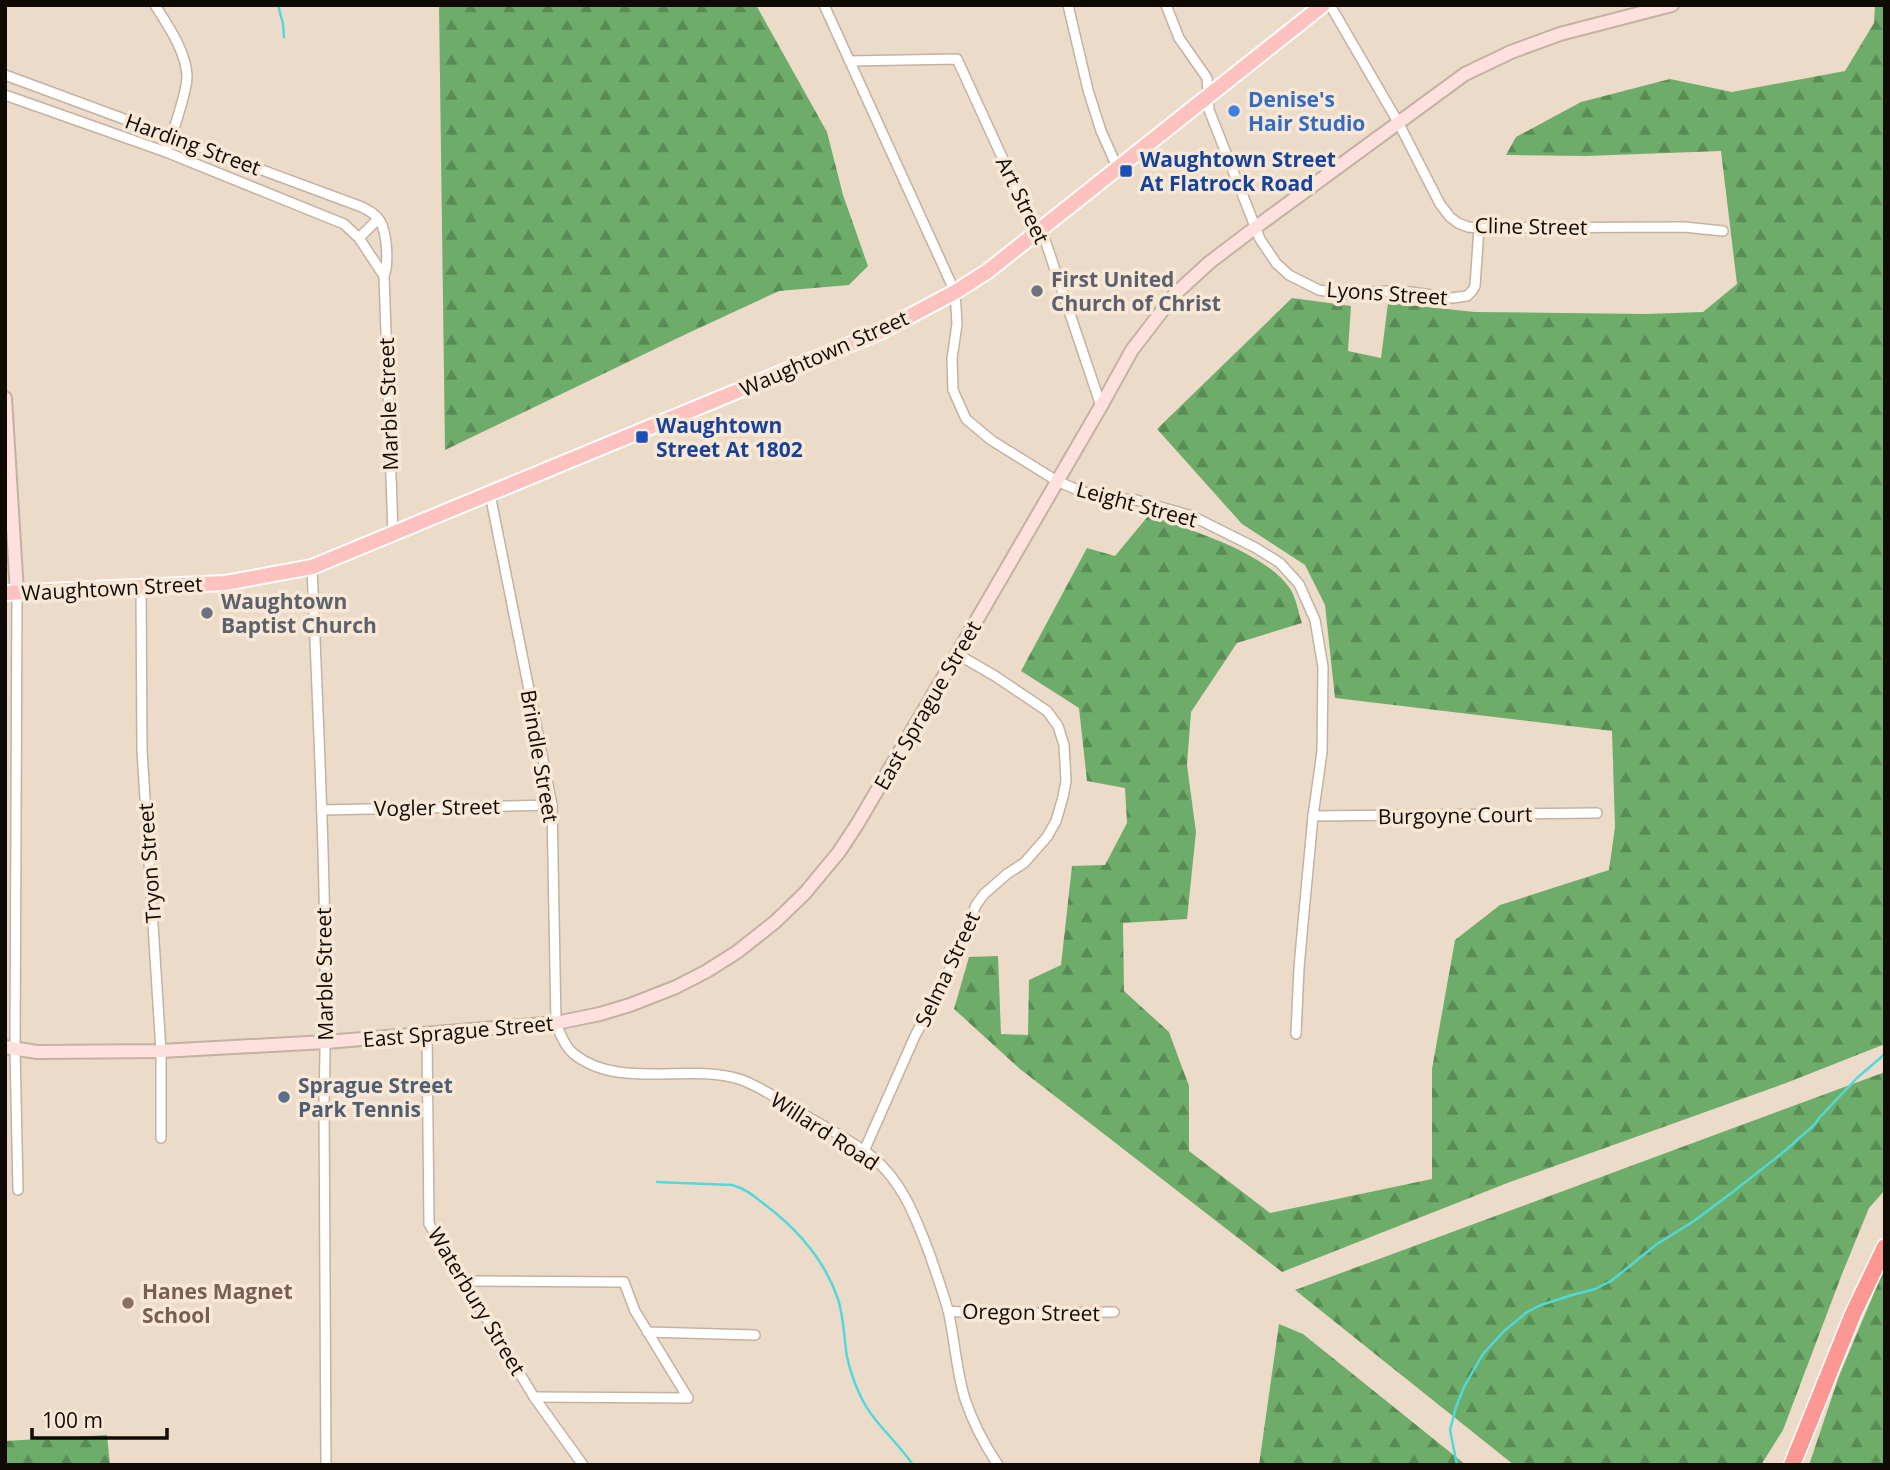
<svg xmlns="http://www.w3.org/2000/svg" width="1890" height="1470" font-family="'Open Sans',sans-serif">
	<style>
		.forest { fill: url(#forest-firs) }
		.lines { fill: none; stroke-linecap: round; stroke-linejoin: round }
		.stream { stroke: #51d9da; stroke-width: 2.5 }
		.street-casing { stroke: #c3b2a1; stroke-width: 12 }
		.secondary-casing { stroke: #c3b2a1; stroke-width: 16 }
		.primary-casing { stroke: #fff; stroke-width: 18 }
		.highway-casing { stroke: #fff; stroke-width: 19 }
		.street { stroke: #fff; stroke-width: 9 }
		.secondary { stroke: #fee0df; stroke-width: 12 }
		.primary { stroke: #fdc1bf; stroke-width: 14 }
		.highway { stroke: #fb9894; stroke-width: 16 }
		.shop-dot { fill: #3f7fe0; stroke: #fae8d7; stroke-width: 2.5 }
		.transit-dot { fill: #1a4fb4; stroke: #fae8d7; stroke-width: 2.5 }
		.worship-dot { fill: #6b7280; stroke: #fae8d7; stroke-width: 2.5 }
		.service-dot { fill: #5c6f8a; stroke: #fae8d7; stroke-width: 2.5 }
		.education-dot { fill: #8d6e63; stroke: #fae8d7; stroke-width: 2.5 }
		.labels { text-anchor: middle; dominant-baseline: central; stroke-width: 7; stroke-linejoin: round; paint-order: stroke }
		.shop-label { font-size: 21px; font-weight: bold; fill: #366cbe; stroke: #fae8d7; text-anchor: start }
		.street-label { font-size: 21px; fill: #100a05; stroke: #fae8d7 }
		.transit-label { font-size: 21px; font-weight: bold; fill: #164399; stroke: #fae8d7; text-anchor: start }
		.worship-label { font-size: 21px; font-weight: bold; fill: #5b616d; stroke: #fae8d7; text-anchor: start }
		.service-label { font-size: 21px; font-weight: bold; fill: #4e5e75; stroke: #fae8d7; text-anchor: start }
		.education-label { font-size: 21px; font-weight: bold; fill: #785e54; stroke: #fae8d7; text-anchor: start }
	</style>
	<defs>
		<pattern id="forest-firs" width="22" height="20" patternUnits="userSpaceOnUse" patternTransform="scale(1.75)"><rect width="22" height="20" fill="#6ead69"/><path d="M5 1l3.5 6h-7zM16 11l3.5 6h-7z" fill="#598b54"/></pattern>
	</defs>
	<rect width="100%" height="100%" fill="#eddbca"/>
	<!-- forest -->
	<g class="forest">
		<polygon points="439,5 756,5 827,132 843,195 868,266 849,285 779,291 684,335 445,450"/>
		<path d="M 1875,5 L 1885,5 L 1885,1044 L 1786,1083 L 1510,1182 L 1282,1272 L 1020,1069 L 954,1009 L 969,957 L 998,956 L 1001,1034 L 1028,1035 L 1029,980 L 1061,965 L 1072,866 L 1105,865 L 1127,823 L 1125,788 L 1087,781 L 1079,708 L 1021,671 L 1087,548 L 1115,556 L 1149,515 C 1191,531 1261,550 1289,587 C 1296,596 1298,612 1302,623 L 1237,643 L 1191,712 L 1187,765 L 1196,832 L 1187,919 L 1123,923 L 1124,991 L 1169,1032 L 1189,1086 L 1189,1151 L 1270,1213 L 1432,1179 L 1432,1069 L 1455,940 L 1500,905 L 1609,870 L 1615,827 L 1612,731 L 1335,698 L 1325,605 L 1305,565 L 1242,524 L 1157,429 L 1292,298 L 1351,306 L 1348,351 L 1381,358 L 1388,303 L 1475,312 L 1646,314 L 1703,312 L 1737,284 L 1721,151 L 1586,156 L 1506,155 L 1516,137 L 1581,102 L 1670,79 L 1732,92 L 1845,71 L 1874,23 Z"/>
		<polygon points="1885,1072 1885,1190 1869,1208 1842,1274 1783,1430 1761,1465 1514,1465 1295,1290"/>
		<polygon points="1885,1267 1885,1465 1809,1465 1839,1376"/>
		<polygon points="1279,1324 1303,1334 1466,1465 1259,1465"/>
		<polygon points="107,1435 110,1465 5,1465 5,1441"/>
	</g>
	<g class="lines">
		<!-- stream -->
		<g class="stream">
			<polyline points="278,5 283,24 284,37"/>
			<path d="M 657,1182 L 732,1185 C 747,1189 756,1198 768,1207 C 799,1231 825,1261 838,1299 C 844,1318 844,1338 847,1357 C 850,1370 855,1385 861,1397 C 873,1423 898,1442 913,1465"/>
			<polyline points="1457,1465 1450,1430 1456,1407 1464,1387 1483,1354 1504,1331 1527,1312 1541,1305 1572,1295 1595,1289 1611,1281 1657,1244 1694,1221 1734,1191 1786,1150 1815,1124 1819,1118 1858,1077 1885,1054"/>
		</g>
		<!-- street casing -->
		<g class="street-casing">
			<g id="street">
				<path d="M 155,5 C 168,26 186,51 187,76 C 187,94 172,134 166,152"/>
				<polyline points="824,5 955,292 957,324 952,359 953,390 966,419 991,440 1057,481 1080,491 1109,498 1136,500 1192,516 1256,548 1280,563 1299,584 1315,620 1323,667 1322,752 1313,816 1303,923 1299,968 1296,1034"/>
				<polyline points="1068,5 1088,90 1101,131 1118,169"/>
				<polyline points="1166,5 1179,38 1207,78 1209,110 1260,239 1276,263 1289,275 1319,290 1344,294 1387,291 1411,292 1452,298 1467,296 1472,291 1475,286 1479,228"/>
				<polyline points="1330,5 1398,122 1440,204 1450,217 1458,223 1468,227 1479,228 1684,227 1723,231"/>
				<polyline points="850,61 957,59 1030,218 1041,228 1101,406"/>
				<path d="M 5,75 L 362,207 C 369,211 376,214 380,221 C 387,233 389,263 384,276 L 393,533"/>
				<polyline points="5,95 166,152 344,224 359,238 384,276"/>
				<polyline points="359,238 378,219"/>
				<path d="M 490,494 L 552,805 L 556,1023 C 560,1034 565,1047 574,1054 C 618,1090 689,1063 739,1079 C 760,1086 781,1101 800,1112 C 821,1125 843,1136 863,1150 C 900,1175 915,1215 930,1255 C 936,1273 943,1292 948,1310 C 955,1340 956,1370 965,1399 C 973,1423 984,1444 998,1465"/>
				<path d="M 312,567 C 319,744 329,923 324,1101 L 326,1465"/>
				<polyline points="141,587 142,751 161,1051 161,1138"/>
				<polyline points="17,593 15,1049 18,1190"/>
				<polyline points="322,810 552,805"/>
				<polyline points="1313,816 1597,813"/>
				<polyline points="427,1035 429,1224 534,1397 583,1465"/>
				<polyline points="864,1151 915,1036 949,971 976,905 984,894 1007,874 1024,863 1047,837 1056,821 1063,797 1066,781 1064,745 1058,726 1047,711 995,676 957,654"/>
				<polyline points="464,1281 624,1282 635,1311 688,1398"/>
				<polyline points="948,1311 986,1314 1114,1312"/>
				<polyline points="647,1332 755,1335"/>
				<polyline points="534,1397 688,1398"/>
			</g>
		</g>
		<!-- secondary casing -->
		<g class="secondary-casing">
			<g id="secondary">
				<polyline points="5,398 17,593"/>
				<polyline points="5,1047 37,1052 161,1051 326,1042 556,1023 600,1014 630,1005 676,987 707,971 737,952 775,922 805,893 839,852 858,823 957,654 1101,406 1132,350 1175,294 1210,262 1256,227 1465,74 1511,52 1560,34 1672,5"/>
			</g>
		</g>
		<!-- primary casing -->
		<g class="primary-casing">
			<polyline id="primary" points="5,593 225,583 312,567 880,332 955,292 988,271 1323,5"/>
		</g>
		<!-- highway casing -->
		<g class="highway-casing">
			<polyline id="highway" points="1792,1465 1853,1314 1885,1247"/>
		</g>
		<!-- street -->
		<use href="#street" class="street"/>
		<!-- secondary -->
		<use href="#secondary" class="secondary"/>
		<!-- primary -->
		<use href="#primary" class="primary"/>
		<!-- highway -->
		<use href="#highway" class="highway"/>
	</g>
	<!-- markers -->
	<circle class="shop-dot" cx="1234" cy="111" r="7"/>
	<g class="transit-dot">
		<rect x="1119" y="164" width="14" height="14" rx="3.5"/>
		<rect x="635" y="430" width="14" height="14" rx="3.5"/>
	</g>
	<g class="worship-dot">
		<circle cx="1037" cy="291" r="7"/>
		<circle cx="207" cy="613" r="7"/>
	</g>
	<circle class="service-dot" cx="284" cy="1097" r="7"/>
	<circle class="education-dot" cx="128" cy="1303" r="7"/>
	<g class="labels">
		<!-- shop labels -->
		<g class="shop-label">
			<text x="1248" y="99">Denise's<tspan x="1248" dy="24">Hair Studio</tspan></text>
		</g>
		<!-- street labels -->
		<g class="street-label">
			<text transform="translate(193 144) rotate(20)">Harding Street</text>
			<text transform="translate(1023 200) rotate(64)">Art Street</text>
			<text transform="translate(1531 226) rotate(1)">Cline Street</text>
			<text transform="translate(1387 293) rotate(4)">Lyons Street</text>
			<text transform="translate(824 353) rotate(-24)">Waughtown Street</text>
			<text transform="translate(388 404) rotate(-92)">Marble Street</text>
			<text transform="translate(1137 504) rotate(15)">Leight Street</text>
			<text transform="translate(112 588) rotate(-3)">Waughtown Street</text>
			<text transform="translate(927 705) rotate(-60)">East Sprague Street</text>
			<text transform="translate(540 756) rotate(80)">Brindle Street</text>
			<text transform="translate(437 807) rotate(-1)">Vogler Street</text>
			<text transform="translate(1455 815) rotate(-1)">Burgoyne Court</text>
			<text transform="translate(149 863) rotate(-94)">Tryon Street</text>
			<text transform="translate(947 969) rotate(-65)">Selma Street</text>
			<text transform="translate(324 974) rotate(-91)">Marble Street</text>
			<text transform="translate(458 1031) rotate(-5)">East Sprague Street</text>
			<text transform="translate(825 1131) rotate(33)">Willard Road</text>
			<text transform="translate(477 1301) rotate(59)">Waterbury Street</text>
			<text transform="translate(1031 1312) rotate(1)">Oregon Street</text>
		</g>
		<!-- transit labels -->
		<g class="transit-label">
			<text x="1140" y="159">Waughtown Street<tspan x="1140" dy="24">At Flatrock Road</tspan></text>
			<text x="656" y="425">Waughtown<tspan x="656" dy="24">Street At 1802</tspan></text>
		</g>
		<!-- worship labels -->
		<g class="worship-label">
			<text x="1051" y="279">First United<tspan x="1051" dy="24">Church of Christ</tspan></text>
			<text x="221" y="601">Waughtown<tspan x="221" dy="24">Baptist Church</tspan></text>
		</g>
		<!-- service labels -->
		<g class="service-label">
			<text x="298" y="1085">Sprague Street<tspan x="298" dy="24">Park Tennis</tspan></text>
		</g>
		<!-- education labels -->
		<g class="education-label">
			<text x="142" y="1291">Hanes Magnet<tspan x="142" dy="24">School</tspan></text>
		</g>
	</g>
	<!-- border -->
	<rect width="1890" height="1470" fill="none" stroke="#100a05" stroke-width="14"/>
	<!-- scale -->
	<path d="M32 1428v10h135v-10" fill="none" stroke="#100a05" stroke-width="3.5"/>
	<text x="42" y="1428" font-size="21" fill="#100a05" stroke="#fae8d7" stroke-width="5" paint-order="stroke">100 m</text>
</svg>
